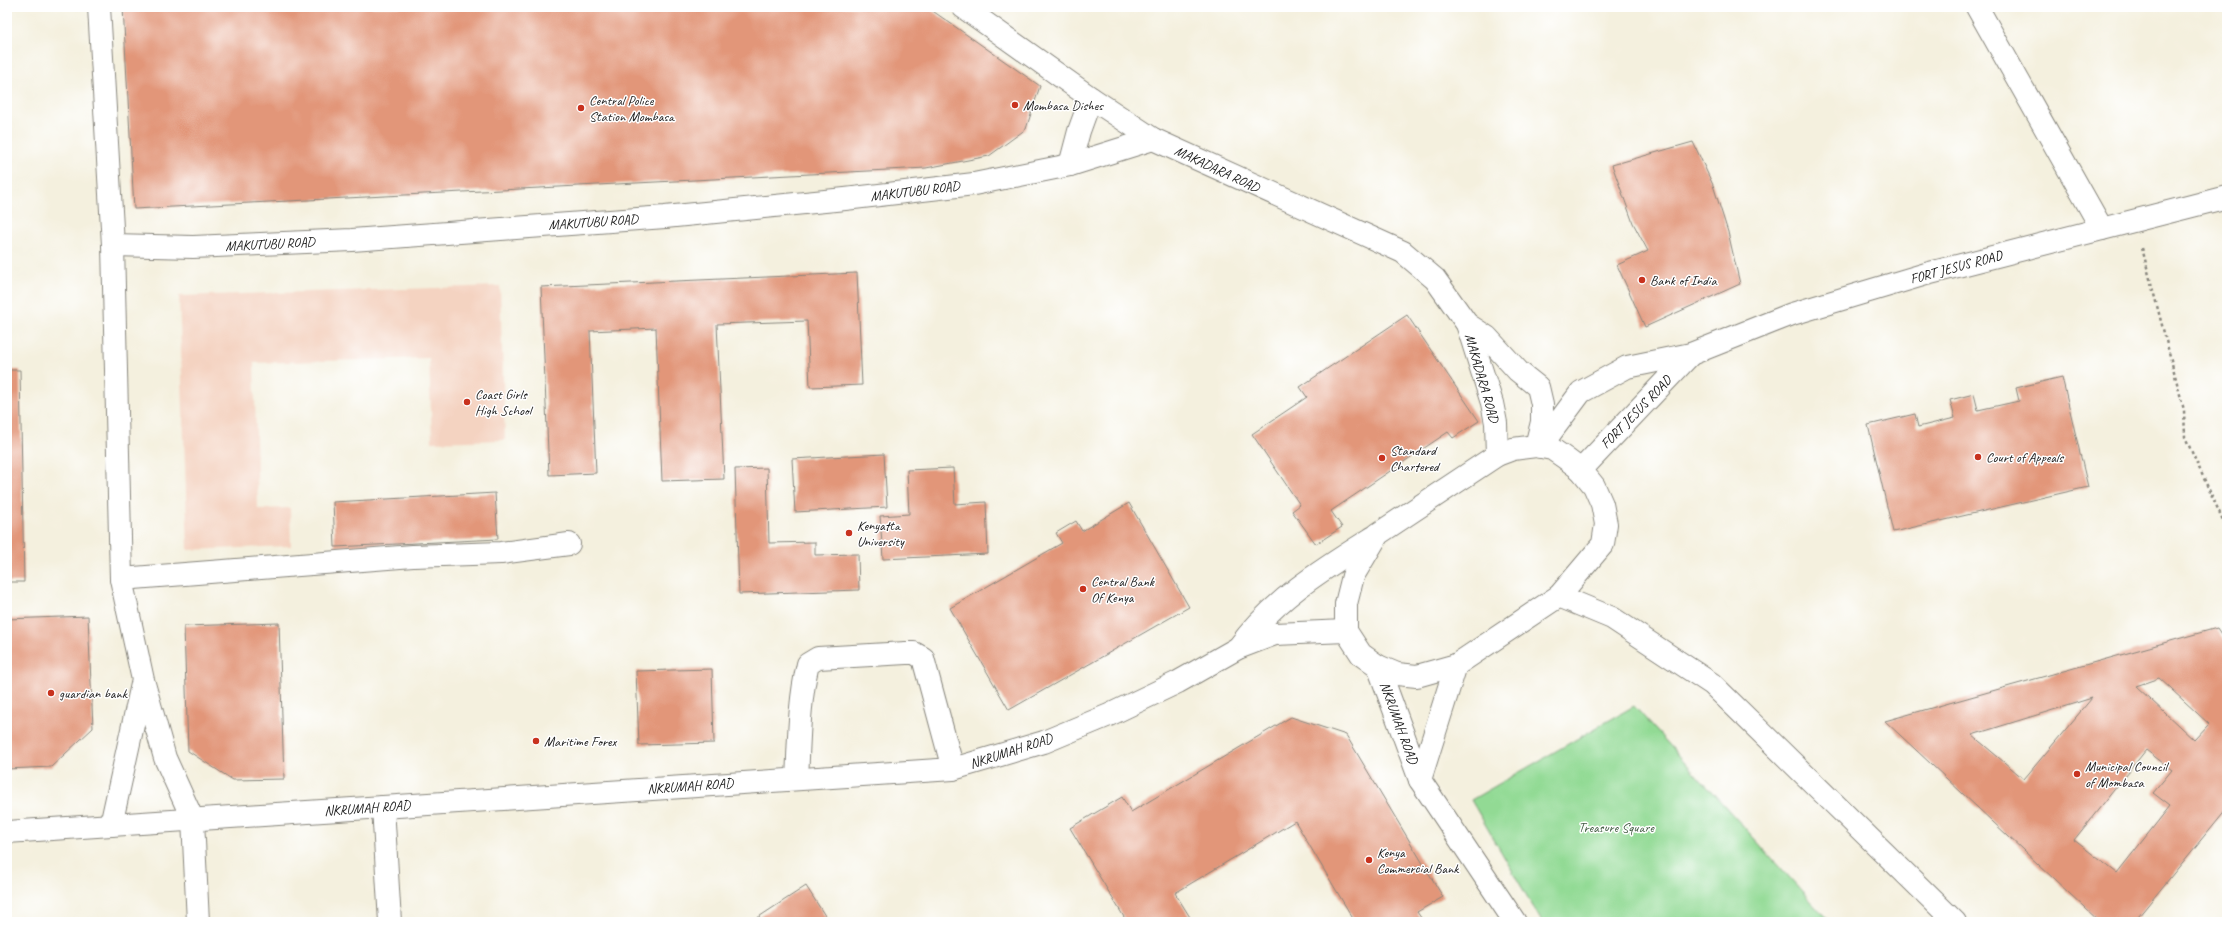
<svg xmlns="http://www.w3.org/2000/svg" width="2234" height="929" font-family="Caveat,sans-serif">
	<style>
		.built { fill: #f4d3c1 }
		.green { fill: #92da94; stroke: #577b58 }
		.building { fill: #e29679; fill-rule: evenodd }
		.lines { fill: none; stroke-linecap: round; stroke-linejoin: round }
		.minor-casing { stroke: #88867d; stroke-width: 24 }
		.path { stroke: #88867d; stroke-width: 2.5; stroke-dasharray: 3 3; stroke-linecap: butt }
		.minor { stroke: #fff; stroke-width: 22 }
		.poi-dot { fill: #c8321e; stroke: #fff; stroke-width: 1.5 }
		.labels { text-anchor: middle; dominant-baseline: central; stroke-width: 3; stroke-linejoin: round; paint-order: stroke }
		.poi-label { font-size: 14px; fill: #1c1c1c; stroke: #fff; text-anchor: start }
		.street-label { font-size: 14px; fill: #1c1c1c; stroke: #fff }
		.park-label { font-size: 14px; fill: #455e46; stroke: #fff }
	</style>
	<rect width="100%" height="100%" fill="#fff"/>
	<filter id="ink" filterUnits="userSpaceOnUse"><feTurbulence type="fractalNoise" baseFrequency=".025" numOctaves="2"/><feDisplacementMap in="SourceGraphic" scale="8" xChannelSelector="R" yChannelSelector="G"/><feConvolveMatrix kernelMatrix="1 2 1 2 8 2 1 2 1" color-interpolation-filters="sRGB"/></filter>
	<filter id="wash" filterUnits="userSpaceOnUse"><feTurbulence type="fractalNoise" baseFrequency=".012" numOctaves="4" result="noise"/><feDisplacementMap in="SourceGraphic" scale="16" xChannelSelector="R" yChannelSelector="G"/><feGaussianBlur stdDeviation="0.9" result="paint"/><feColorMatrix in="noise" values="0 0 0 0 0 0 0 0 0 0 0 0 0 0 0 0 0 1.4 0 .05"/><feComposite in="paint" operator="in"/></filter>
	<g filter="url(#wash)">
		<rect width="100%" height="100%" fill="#f4f0de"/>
		<!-- built -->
		<polygon class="built" points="500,286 505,440 432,442 429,358 254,363 258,509 290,508 291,546 188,550 179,296"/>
		<!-- green -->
		<polygon class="green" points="1634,706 1830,922 1542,922 1471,800"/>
		<g id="blocks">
			<!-- building -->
			<g class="building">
				<polygon points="123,7 927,7 1040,86 1026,129 989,156 926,168 134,209"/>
				<polygon points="1693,142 1713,185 1728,232 1740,284 1645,327 1617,265 1648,251 1633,223 1612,165"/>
				<polygon points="857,273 862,385 810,387 807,321 717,324 724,479 662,481 656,328 590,331 596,473 549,475 541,287"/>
				<polygon points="1407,315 1479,421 1453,438 1448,432 1331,511 1342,527 1316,544 1292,511 1300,505 1252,434 1307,397 1300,387"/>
				<polygon points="7,370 20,370 24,582 7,582"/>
				<polygon points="2062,377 2088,487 1893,532 1868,425 1915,414 1918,427 1955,418 1950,400 1974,394 1978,410 2019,401 2016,388"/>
				<polygon points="884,454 887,507 795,512 792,459"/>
				<polygon points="767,468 769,543 815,542 815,555 858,554 859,590 739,594 735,469"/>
				<polygon points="953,468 955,504 986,502 988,554 883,559 880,516 909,514 907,470"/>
				<polygon points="495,493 498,539 335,547 333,502"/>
				<polygon points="1129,503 1189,607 1009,710 950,608 1062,543 1056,533 1076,521 1082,531"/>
				<polygon points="88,616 93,728 51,767 7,769 7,619"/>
				<polygon points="279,623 284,779 233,780 188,751 184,626"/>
				<path d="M 2217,628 L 2227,643 L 2227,808 L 2134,922 L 2100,922 L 1885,721 ZM 2159,678 L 2209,724 L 2194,740 L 2136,686 ZM 2092,698 L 2024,779 L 1972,735 ZM 2146,750 L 2172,770 L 2153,793 L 2170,806 L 2117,873 L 2074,840 Z"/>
				<polygon points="712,669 714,743 639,745 636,671"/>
				<polygon points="1291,717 1346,735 1443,897 1417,912 1424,922 1355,922 1295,821 1175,893 1193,922 1127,922 1070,828 1122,797 1131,812"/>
				<polygon points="806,886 829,922 751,922"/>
			</g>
		</g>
	</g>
	<g filter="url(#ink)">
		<use href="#blocks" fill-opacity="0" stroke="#88867d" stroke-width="1"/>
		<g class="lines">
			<!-- minor casing -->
			<g class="minor-casing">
				<g id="minor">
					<polyline points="99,7 113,245 121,579 143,680 165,758 193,820 198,922"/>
					<polyline points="963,7 1091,98 1153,139 1403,252 1435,279 1467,324 1492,403 1496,423 1497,455"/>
					<polyline points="1977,7 2102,229"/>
					<polyline points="1070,165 1079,131 1091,98"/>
					<polyline points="113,245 193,247 352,240 665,217 845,199 974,184 1070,165 1153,139"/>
					<polyline points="1467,324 1487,337 1518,371 1538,387 1542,404 1542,422 1536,446"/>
					<polygon points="1536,446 1552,449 1565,458 1581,470 1594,486 1602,504 1606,524 1603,544 1559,596 1456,665 1417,676 1397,674 1378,666 1361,654 1346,631 1346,604 1353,576 1378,534 1497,455 1513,449"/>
					<polyline points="1540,447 1581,392 1627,367 1691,354 1792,314 1926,274 2227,197"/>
					<polyline points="1581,470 1691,354"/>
					<polyline points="121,579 413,556 501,553 569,544"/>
					<polyline points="1559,596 1612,618 1712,684 1955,922"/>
					<path d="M 1238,648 C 1274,599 1323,569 1374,537"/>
					<polyline points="1378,666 1420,780 1515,922"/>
					<path d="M 797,779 C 799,741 799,701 808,664 L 818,658 L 906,653 L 914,653 L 923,658 L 953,769"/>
					<polyline points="1420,780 1456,665"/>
					<polyline points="383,807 390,922"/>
					<polyline points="111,825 142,684"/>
					<polyline points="7,832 953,769 1044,742 1109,715 1178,682 1238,648 1275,634 1346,631"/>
				</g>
			</g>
			<!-- path -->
			<polyline class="path" points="2142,248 2184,410 2185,437 2227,529"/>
			<!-- minor -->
			<use href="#minor" class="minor"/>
		</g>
	</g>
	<!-- markers -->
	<g class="poi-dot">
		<circle cx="1015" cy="105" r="4"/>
		<circle cx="581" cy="108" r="4"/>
		<circle cx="1642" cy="280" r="4"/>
		<circle cx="467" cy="402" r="4"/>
		<circle cx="1978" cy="457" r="4"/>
		<circle cx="1382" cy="458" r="4"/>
		<circle cx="849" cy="533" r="4"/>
		<circle cx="1083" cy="589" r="4"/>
		<circle cx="51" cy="693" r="4"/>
		<circle cx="536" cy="741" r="4"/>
		<circle cx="2077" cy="774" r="4"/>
		<circle cx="1369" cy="860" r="4"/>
	</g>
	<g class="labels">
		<!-- poi labels -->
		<g class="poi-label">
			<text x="589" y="100">Central Police<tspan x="589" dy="16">Station Mombasa</tspan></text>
			<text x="1023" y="105">Mombasa Dishes</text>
			<text x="1650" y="280">Bank of India</text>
			<text x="475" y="394">Coast Girls<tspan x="475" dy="16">High School</tspan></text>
			<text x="1390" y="450">Standard<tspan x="1390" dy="16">Chartered</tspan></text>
			<text x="1986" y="457">Court of Appeals</text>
			<text x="857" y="525">Kenyatta<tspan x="857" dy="16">University</tspan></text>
			<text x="1091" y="581">Central Bank<tspan x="1091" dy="16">Of Kenya</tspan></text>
			<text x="59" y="693">guardian bank</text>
			<text x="544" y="741">Maritime Forex</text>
			<text x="2085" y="766">Municipal Council<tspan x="2085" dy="16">of Mombasa</tspan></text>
			<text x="1377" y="852">Kenya<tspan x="1377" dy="16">Commercial Bank</tspan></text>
		</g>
		<!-- street labels -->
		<g class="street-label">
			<text transform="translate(1217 169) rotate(25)">MAKADARA ROAD</text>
			<text transform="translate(915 191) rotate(-7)">MAKUTUBU ROAD</text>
			<text transform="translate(593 222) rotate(-4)">MAKUTUBU ROAD</text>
			<text transform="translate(270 244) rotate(-3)">MAKUTUBU ROAD</text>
			<text transform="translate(1956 267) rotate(-15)">FORT JESUS ROAD</text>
			<text transform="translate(1482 378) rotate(74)">MAKADARA ROAD</text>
			<text transform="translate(1636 412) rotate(-46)">FORT JESUS ROAD</text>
			<text transform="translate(1399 723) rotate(70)">NKRUMAH ROAD</text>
			<text transform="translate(1011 751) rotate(-18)">NKRUMAH ROAD</text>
			<text transform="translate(690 786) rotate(-4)">NKRUMAH ROAD</text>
			<text transform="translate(367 808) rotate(-4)">NKRUMAH ROAD</text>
		</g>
		<!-- park labels -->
		<g class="park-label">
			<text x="1616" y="827">Treasure Square</text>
		</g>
	</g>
	<!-- margin -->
	<rect width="2234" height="929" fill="none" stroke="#fff" stroke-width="24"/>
</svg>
